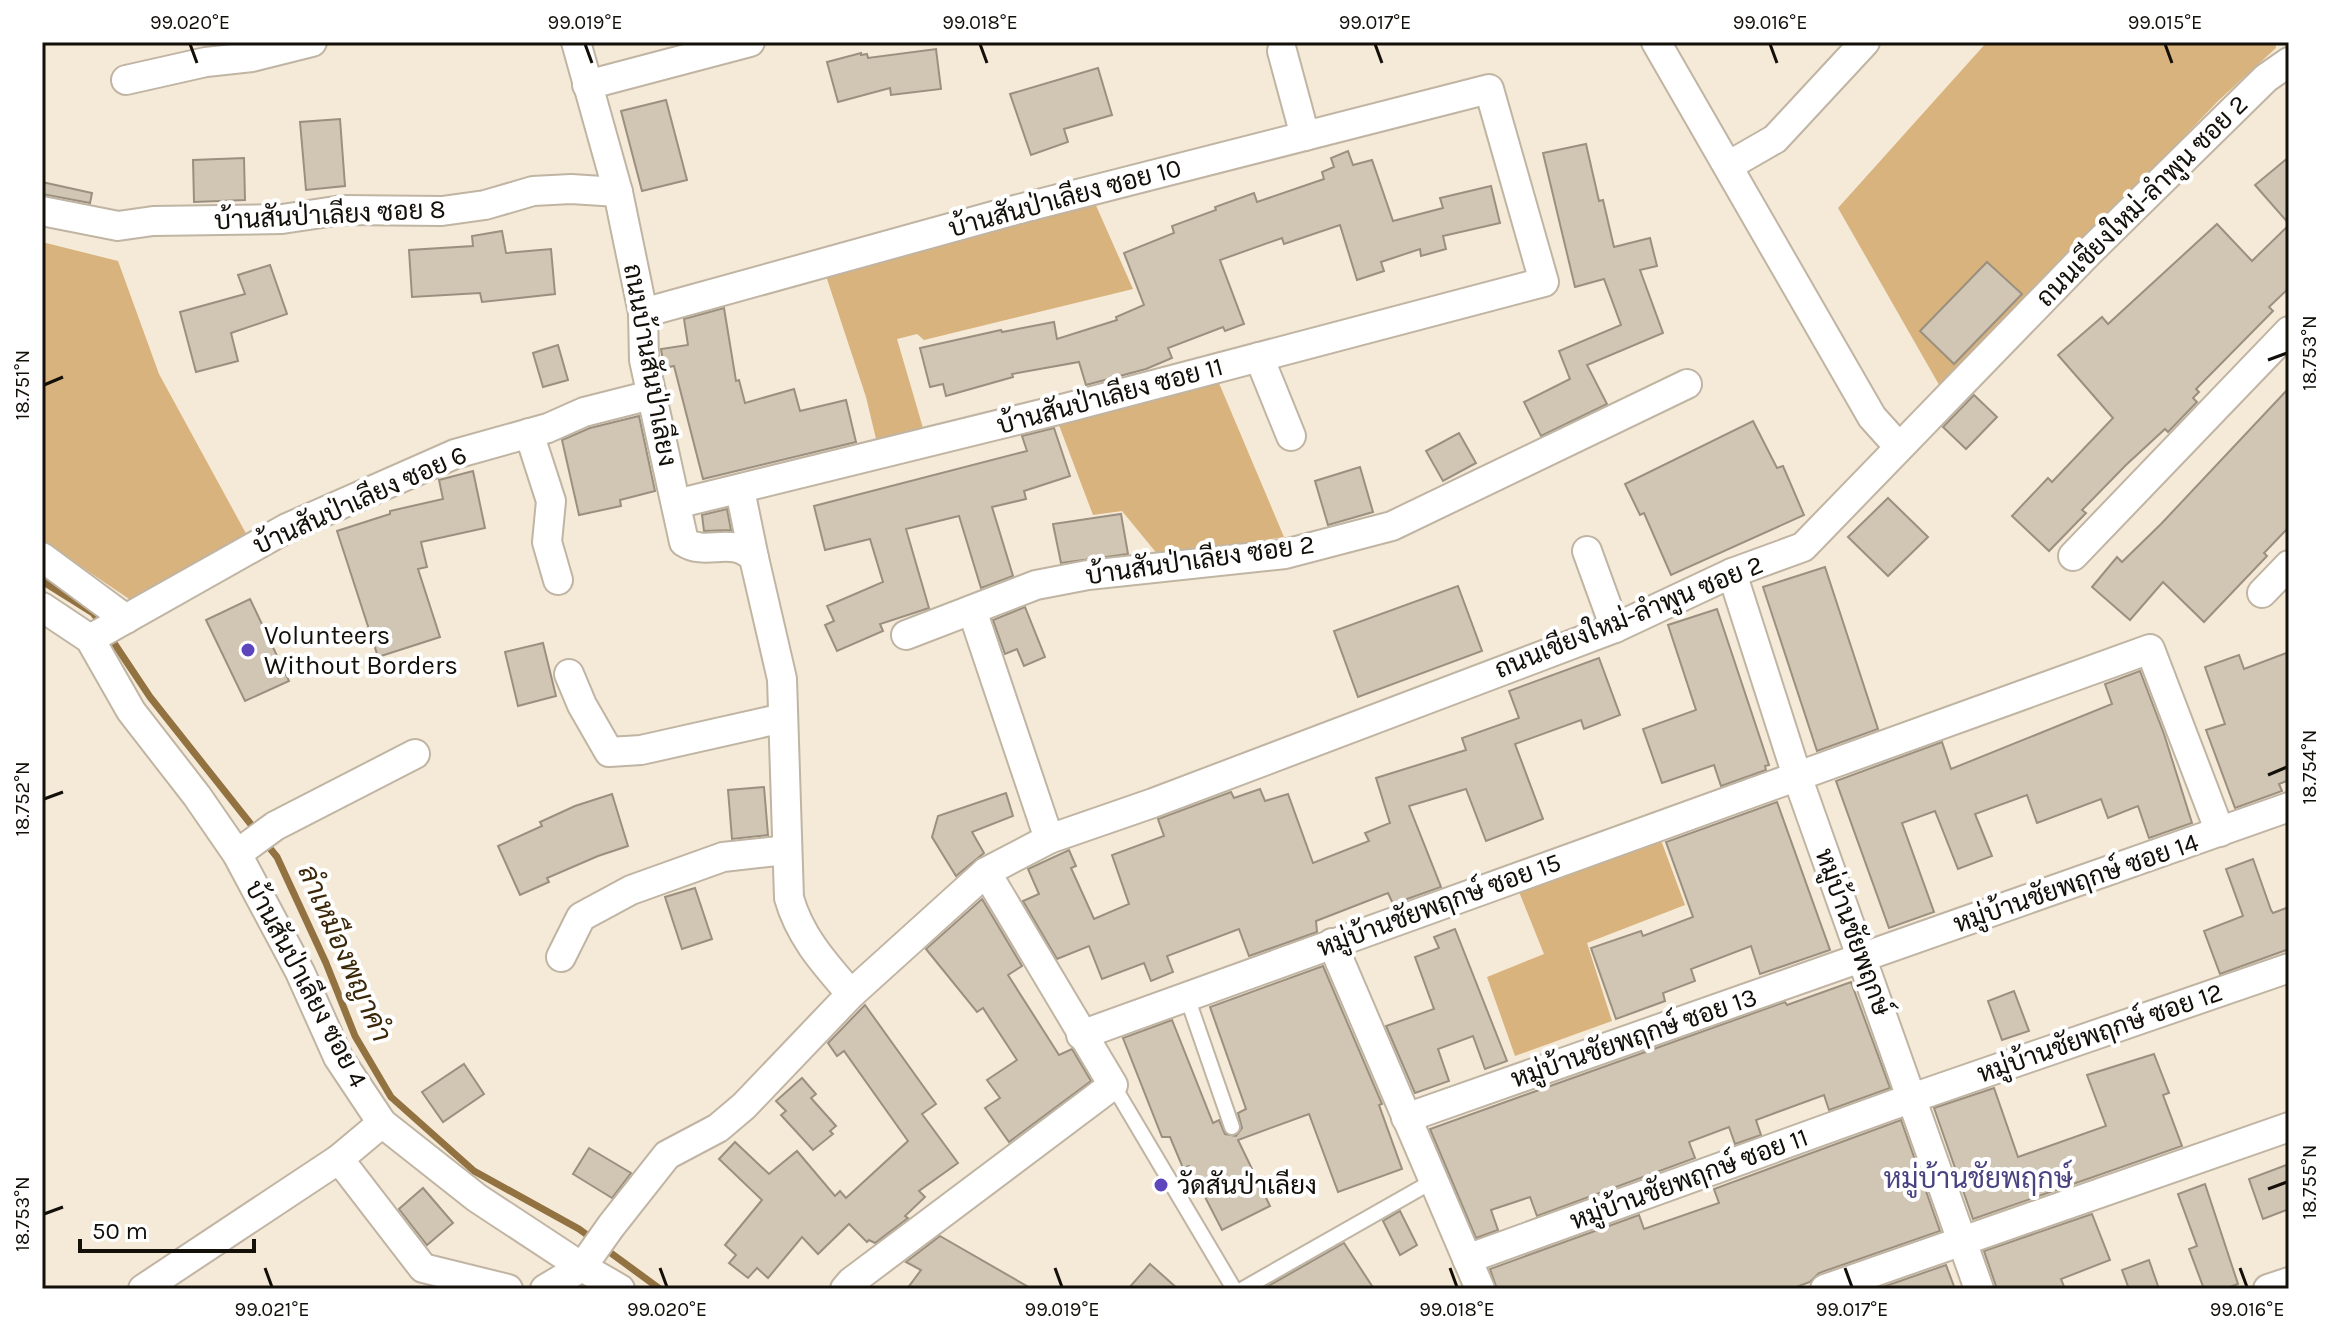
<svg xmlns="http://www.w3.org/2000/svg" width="2331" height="1331" font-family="Karla,Sarabun,sans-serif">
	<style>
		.green { fill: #d9b37d }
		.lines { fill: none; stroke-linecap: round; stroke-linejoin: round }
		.stream { stroke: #927240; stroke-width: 7 }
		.building { fill: #d1c5b3; stroke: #9b907f; stroke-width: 2 }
		.lane-casing { stroke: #c0b4a3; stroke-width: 18 }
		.street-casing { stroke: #c0b4a3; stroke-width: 32 }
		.lane { stroke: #fff; stroke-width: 14 }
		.street { stroke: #fff; stroke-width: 28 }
		.ticks { fill: none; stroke: #130f09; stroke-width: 3 }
		.poi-dot { fill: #5c45bd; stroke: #fff; stroke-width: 3 }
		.labels { text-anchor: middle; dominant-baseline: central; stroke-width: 8; stroke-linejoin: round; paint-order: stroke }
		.street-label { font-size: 26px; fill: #130f09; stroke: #fff }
		.poi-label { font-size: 26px; fill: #130f09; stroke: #fff; text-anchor: start }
		.water-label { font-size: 28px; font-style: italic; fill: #3b2809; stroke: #fff }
		.neighbourhood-label { font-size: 28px; fill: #4a4381; stroke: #fff }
		.neatline { fill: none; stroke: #130f09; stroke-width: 3 }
		.ticks-label { font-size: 20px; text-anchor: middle; fill: #130f09 }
	</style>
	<rect width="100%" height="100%" fill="#f5e9d7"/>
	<!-- green -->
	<g class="green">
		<polygon points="1987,42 2275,42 2276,48 2218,101 1942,390 1838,208"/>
		<polygon points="1094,201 1133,289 924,340 917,334 897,339 923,428 877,443 866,397 825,273"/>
		<polygon points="42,242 118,261 159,374 249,539 132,601 42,540"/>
		<polygon points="1216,376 1284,537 1159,556 1122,511 1093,515 1057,420"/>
		<polygon points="1658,832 1685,905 1587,943 1612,1021 1515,1056 1487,977 1544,954 1515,882"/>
	</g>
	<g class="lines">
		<!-- stream -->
		<g class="stream">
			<polyline points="42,581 93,613 101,624"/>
			<polyline points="108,634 150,697 257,832"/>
			<polyline points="264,841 277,857 326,963 355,1036 391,1097 474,1171 579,1229 594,1240"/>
			<polyline points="604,1248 660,1289"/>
		</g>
	</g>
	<!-- building -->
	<g class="building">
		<polygon points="936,49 941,89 891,95 890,88 838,102 827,62 861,53 861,55 867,54 868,58"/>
		<polygon points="1098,68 1112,115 1064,129 1068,142 1031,155 1010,94"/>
		<polygon points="666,100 687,180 642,191 621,111"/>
		<polygon points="340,119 345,186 306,190 300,122"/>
		<polygon points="1586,144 1599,201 1603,200 1614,247 1650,238 1657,266 1640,270 1663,333 1587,365 1607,404 1541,436 1524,402 1570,379 1559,351 1621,325 1604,279 1575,287 1543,153"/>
		<polygon points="1348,151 1353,165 1372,160 1393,221 1443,208 1440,198 1491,186 1500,223 1443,236 1446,249 1421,256 1420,249 1381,262 1384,271 1357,280 1340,225 1284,244 1282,238 1220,260 1244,324 1225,331 1223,327 1168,348 1172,358 1146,369 1086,385 1079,362 1012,374 1013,377 946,396 943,384 930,387 920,348 1001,330 1002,332 1054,322 1057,339 1117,320 1116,317 1144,305 1124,253 1174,233 1172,226 1216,210 1215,207 1254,193 1257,202 1324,179 1322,172 1334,167 1331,158"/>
		<polygon points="2289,157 2289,224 2255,185"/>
		<polygon points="244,158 245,200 194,202 193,160"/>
		<polygon points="42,182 92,193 90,203 42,194"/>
		<polygon points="2217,224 2252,261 2289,225 2289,288 2269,307 2273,311 2196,389 2199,392 2193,398 2197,402 2168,432 2165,429 2126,465 2082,510 2086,513 2049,551 2012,516 2048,478 2052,482 2113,418 2058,355 2102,317 2108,324"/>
		<polygon points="502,231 506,253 551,249 555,294 482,302 480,293 412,297 409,250 473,246 472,236"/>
		<polygon points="1987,262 2022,294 1954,364 1920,331"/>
		<polygon points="270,265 287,314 231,333 238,361 196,372 180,312 245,294 238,275"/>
		<polygon points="724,308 736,381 739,380 745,403 794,389 800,411 846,400 856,442 703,479 674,366 664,368 661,349 688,345 684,319"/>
		<polygon points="558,345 568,380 543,387 533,353"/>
		<polygon points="2289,388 2289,527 2264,553 2267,556 2204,622 2163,582 2130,620 2092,587 2117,557 2122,562 2161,524"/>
		<polygon points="1974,395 1997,417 1966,449 1943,427"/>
		<polygon points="639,416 655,491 620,500 621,506 579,515 562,440 590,428"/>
		<polygon points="1753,421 1777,468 1783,466 1804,515 1671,575 1644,513 1640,515 1625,484"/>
		<polygon points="1054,428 1070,476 1024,491 1026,499 992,507 1013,576 981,588 959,516 906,529 929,608 880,624 883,631 837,651 825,625 834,621 827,606 883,582 870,539 825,550 814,506 1027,451 1022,436"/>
		<polygon points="1459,433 1476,463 1443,481 1426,451"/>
		<polygon points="1360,467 1373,512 1328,525 1315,481"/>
		<polygon points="473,471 485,528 421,542 427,567 418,569 440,637 378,657 337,531 390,514 390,511 443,499 439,480"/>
		<polygon points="1888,498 1928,537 1888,576 1848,537"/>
		<polygon points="727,509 731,530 704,531 702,515"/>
		<polygon points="1121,514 1128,554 1061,563 1053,524"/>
		<polygon points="1825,567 1878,729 1817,751 1763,587"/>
		<polygon points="1458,586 1482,651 1358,697 1334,631"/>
		<polygon points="250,599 289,681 245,701 206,620"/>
		<polygon points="1025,607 1045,657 1024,666 1017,649 1005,654 993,620"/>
		<polygon points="1717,609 1769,765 1765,766 1766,770 1721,786 1714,765 1662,783 1643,729 1696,710 1668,625"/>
		<polygon points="543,643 556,696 518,706 505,652"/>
		<polygon points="2289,652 2289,780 2279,784 2282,791 2235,808 2206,730 2225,724 2205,667 2239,655 2244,669"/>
		<polygon points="1599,658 1620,715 1584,729 1581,720 1515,744 1543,819 1486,841 1466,789 1409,806 1441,887 1393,904 1388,893 1316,921 1317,932 1249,956 1239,929 1167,956 1173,972 1151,981 1144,963 1102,979 1089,946 1057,959 1023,901 1039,894 1028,869 1069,850 1076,866 1071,868 1094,919 1129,904 1112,855 1164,836 1158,819 1231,792 1234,798 1260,789 1265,801 1288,794 1313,863 1369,841 1365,833 1390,823 1376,778 1466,750 1462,738 1519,718 1509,691"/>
		<polygon points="2140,671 2164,734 2192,823 2149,838 2138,806 2108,818 2101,799 2037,823 2027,795 1975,814 1992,856 1958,869 1935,811 1902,823 1934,912 1889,928 1836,781 1942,742 1951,769 2112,704 2105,684"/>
		<polygon points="764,787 768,835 732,839 728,790"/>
		<polygon points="1006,793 1013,816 972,832 984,853 956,876 932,837 938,816"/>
		<polygon points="612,794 628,846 598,856 547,878 549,882 520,895 498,846 542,826 540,822 575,806"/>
		<polygon points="1777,802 1830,950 1760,974 1751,946 1691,969 1695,981 1663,993 1665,1001 1616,1019 1591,948 1641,931 1643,936 1693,917 1666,842"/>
		<polygon points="2253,859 2271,910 2273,913 2289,907 2289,949 2220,974 2204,931 2243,916 2226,869"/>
		<polygon points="695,888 712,939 682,949 665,897"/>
		<polygon points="982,899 1022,966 1008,975 1059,1055 1072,1049 1091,1081 1009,1142 985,1108 1000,1098 987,1080 1017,1060 983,1008 977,1012 926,949"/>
		<polygon points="1455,929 1507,1061 1485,1069 1473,1036 1438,1049 1449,1081 1415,1093 1386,1026 1434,1009 1415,957 1439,948 1434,937"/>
		<polygon points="1323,966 1382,1104 1379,1105 1402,1169 1338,1192 1309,1114 1238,1140 1270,1206 1222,1230 1189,1166 1183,1168 1170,1137 1162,1137 1123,1038 1172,1020 1213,1123 1219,1120 1225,1134 1236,1136 1242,1128 1238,1113 1246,1109 1210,1007"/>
		<polygon points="1851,982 1890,1088 1829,1110 1824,1095 1756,1120 1761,1135 1735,1144 1729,1127 1689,1142 1695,1158 1537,1216 1530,1197 1491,1210 1498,1230 1476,1238 1430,1129 1785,1002 1787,1005"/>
		<polygon points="2014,991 2029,1031 2002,1040 1988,1001"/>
		<polygon points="865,1005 936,1104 922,1114 958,1163 919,1191 925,1197 905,1216 908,1218 875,1243 869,1240 867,1242 849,1224 818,1254 802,1237 768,1278 757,1268 748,1278 729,1263 736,1255 725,1245 762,1200 719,1159 735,1142 769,1174 797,1151 835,1196 840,1191 846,1198 908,1141 844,1051 837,1056 828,1043"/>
		<polygon points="2154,1054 2169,1093 2163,1095 2182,1146 1973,1219 1934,1108 1994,1088 2018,1157 2106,1126 2087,1075"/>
		<polygon points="464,1064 484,1094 443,1122 422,1092"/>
		<polygon points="802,1078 816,1094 811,1098 836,1126 830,1131 833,1134 813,1150 781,1115 786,1111 776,1101"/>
		<polygon points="1901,1120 1940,1231 1819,1273 1810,1282 1791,1289 1497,1289 1490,1269 1639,1215 1644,1229 1719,1203 1714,1189"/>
		<polygon points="589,1148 631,1173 612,1198 573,1174"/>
		<polygon points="2289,1164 2289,1209 2263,1219 2249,1179"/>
		<polygon points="2205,1184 2238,1284 2225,1289 2204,1289 2189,1249 2197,1246 2178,1194"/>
		<polygon points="423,1188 453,1223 427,1245 399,1209"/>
		<polygon points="1400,1211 1417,1245 1400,1255 1383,1221"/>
		<polygon points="2092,1214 2110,1260 2061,1279 2065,1289 1997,1289 1984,1251"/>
		<polygon points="940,1236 1032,1289 907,1289 921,1270 906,1262"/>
		<polygon points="1344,1243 1374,1289 1263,1289"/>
		<polygon points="2149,1260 2159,1289 2129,1289 2122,1270"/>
		<polygon points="1150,1264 1178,1289 1128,1289"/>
		<polygon points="1946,1265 1955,1289 1877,1289"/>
	</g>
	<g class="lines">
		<!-- lane casing -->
		<g class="lane-casing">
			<g id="lane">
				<polyline points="1187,997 1232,1127"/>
				<polyline points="1113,1085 1234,1289"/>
				<polyline points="1243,1289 1433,1181"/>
			</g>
		</g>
		<!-- street casing -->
		<g class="street-casing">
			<g id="street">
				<path d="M 576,42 L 618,192 L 643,313 L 644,360 L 684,542 C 707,557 732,535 754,558 L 782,679 L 789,898 C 800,937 825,964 851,994"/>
				<polyline points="1656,42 1872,417 1899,447"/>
				<polyline points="1282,51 1305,136"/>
				<polyline points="126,80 206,62 252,57 312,42"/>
				<polyline points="587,85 750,42"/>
				<polyline points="1728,166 1775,139 1865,42"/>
				<polyline points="42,211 118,226 153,221 282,219 342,210 442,211 485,205 533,191 571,189 618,192"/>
				<polyline points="643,313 1015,210 1489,89 1544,282 1062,409 676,504"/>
				<polyline points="1259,357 1291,436"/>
				<polyline points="529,433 551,501 547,542 558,580"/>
				<polyline points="740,490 754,558"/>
				<polyline points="1587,551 1615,628"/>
				<polyline points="2073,556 2289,331"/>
				<polyline points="42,557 126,619"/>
				<polyline points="1732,573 1797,776 1979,1289"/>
				<polyline points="2262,593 2289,565"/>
				<polyline points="42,607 90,639 131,711 197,796 237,854 300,972 338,1057 382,1123 477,1198 582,1267 620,1289"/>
				<polyline points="972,610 1049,839"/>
				<polyline points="906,635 1036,585 1088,575 1285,554 1392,526 1687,384"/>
				<polyline points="90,639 287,528 455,454 548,428 584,412 651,395"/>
				<polyline points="569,674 582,705 609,752 641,750 783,718"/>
				<polyline points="237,854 275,826 415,754"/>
				<polyline points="1332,943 1480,1289"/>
				<polyline points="561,957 581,917 631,890 723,857 787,850"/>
				<polyline points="1081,1035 2150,649 2220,832"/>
				<polyline points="1406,1118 2289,807"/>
				<polyline points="339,1159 423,1268 508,1289"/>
				<polyline points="1467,1259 1912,1098 2289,968"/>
				<polyline points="143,1289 339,1159 382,1123"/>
				<polyline points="545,1289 582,1267 611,1226 667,1155 718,1128 744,1106 851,994 986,872 1049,839 1153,803 1615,628 1732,573 1803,547 2088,253 2266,78 2289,62"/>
				<polyline points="845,1289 851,1282 1113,1085 986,872"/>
				<polyline points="1825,1289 2289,1127"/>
				<polyline points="2268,1289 2289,1282"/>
			</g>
		</g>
		<!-- lane -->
		<use href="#lane" class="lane"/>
		<!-- street -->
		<use href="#street" class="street"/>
	</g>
	<!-- ticks -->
	<path class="ticks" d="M 190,44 L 197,63M 585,44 L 592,63M 980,44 L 987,63M 1375,44 L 1382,63M 1770,44 L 1777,63M 2165,44 L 2172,63M 2268,360 L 2287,353M 44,385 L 63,377M 2268,775 L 2287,767M 44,799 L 63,792M 2268,1189 L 2287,1182M 44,1214 L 63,1207M 265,1268 L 272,1287M 660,1268 L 667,1287M 1055,1268 L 1062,1287M 1450,1268 L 1457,1287M 1845,1268 L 1852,1287M 2240,1268 L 2247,1287"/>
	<!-- markers -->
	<g class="poi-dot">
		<circle cx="248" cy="650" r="8"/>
		<circle cx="1161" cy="1185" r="8"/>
	</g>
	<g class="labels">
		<!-- street labels -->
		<g class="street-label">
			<text transform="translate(1065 198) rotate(-15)">บ้านสันป่าเลียง ซอย 10</text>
			<text transform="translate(2142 201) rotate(-45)">ถนนเชียงใหม่-ลำพูน ซอย 2</text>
			<text transform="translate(330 215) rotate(-3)">บ้านสันป่าเลียง ซอย 8</text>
			<text transform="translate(650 365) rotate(80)">ถนนบ้านสันป่าเลียง</text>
			<text transform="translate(1110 396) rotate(-15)">บ้านสันป่าเลียง ซอย 11</text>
			<text transform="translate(360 500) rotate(-24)">บ้านสันป่าเลียง ซอย 6</text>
			<text transform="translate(1200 560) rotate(-8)">บ้านสันป่าเลียง ซอย 2</text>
			<text transform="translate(1629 617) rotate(-22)">ถนนเชียงใหม่-ลำพูน ซอย 2</text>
			<text transform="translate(2076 883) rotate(-19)">หมู่บ้านชัยพฤกษ์ ซอย 14</text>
			<text transform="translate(1439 905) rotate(-20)">หมู่บ้านชัยพฤกษ์ ซอย 15</text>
			<text transform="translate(1853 932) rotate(70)">หมู่บ้านชัยพฤกษ์</text>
			<text transform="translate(306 984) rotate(62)">บ้านสันป่าเลียง ซอย 4</text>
			<text transform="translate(2100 1033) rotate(-19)">หมู่บ้านชัยพฤกษ์ ซอย 12</text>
			<text transform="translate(1634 1038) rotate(-19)">หมู่บ้านชัยพฤกษ์ ซอย 13</text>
			<text transform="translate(1689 1179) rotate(-20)">หมู่บ้านชัยพฤกษ์ ซอย 11</text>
		</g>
		<!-- poi labels -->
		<g class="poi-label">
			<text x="264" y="635">Volunteers<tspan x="264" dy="30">Without Borders</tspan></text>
			<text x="1177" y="1185">วัดสันป่าเลียง</text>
		</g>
		<!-- water labels -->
		<g class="water-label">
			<text transform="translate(345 953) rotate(66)">ลำเหมืองพญาคำ</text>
		</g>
		<!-- neighbourhood labels -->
		<g class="neighbourhood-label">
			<text x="1978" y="1178">หมู่บ้านชัยพฤกษ์</text>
		</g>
	</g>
	<!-- border -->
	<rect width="2331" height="1331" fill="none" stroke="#ffffff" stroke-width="88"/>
	<!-- scale -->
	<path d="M80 1239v12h174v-12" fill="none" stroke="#130f09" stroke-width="4"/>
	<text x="92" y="1239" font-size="24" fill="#130f09" stroke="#ffffff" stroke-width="6" paint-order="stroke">50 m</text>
	<rect x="44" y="44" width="2243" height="1243" class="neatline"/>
	<g class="ticks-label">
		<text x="190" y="29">99.020°E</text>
		<text x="585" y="29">99.019°E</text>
		<text x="980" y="29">99.018°E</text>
		<text x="1375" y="29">99.017°E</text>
		<text x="1770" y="29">99.016°E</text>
		<text x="2165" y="29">99.015°E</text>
		<text transform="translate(2309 353) rotate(-90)" y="7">18.753°N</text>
		<text transform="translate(22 385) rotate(-90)" y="7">18.751°N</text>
		<text transform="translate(2309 767) rotate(-90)" y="7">18.754°N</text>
		<text transform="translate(22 799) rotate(-90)" y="7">18.752°N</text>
		<text transform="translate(2309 1182) rotate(-90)" y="7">18.755°N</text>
		<text transform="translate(22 1214) rotate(-90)" y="7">18.753°N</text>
		<text x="272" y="1316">99.021°E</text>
		<text x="667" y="1316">99.020°E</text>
		<text x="1062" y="1316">99.019°E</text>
		<text x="1457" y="1316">99.018°E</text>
		<text x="1852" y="1316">99.017°E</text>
		<text x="2247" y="1316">99.016°E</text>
	</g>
</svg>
